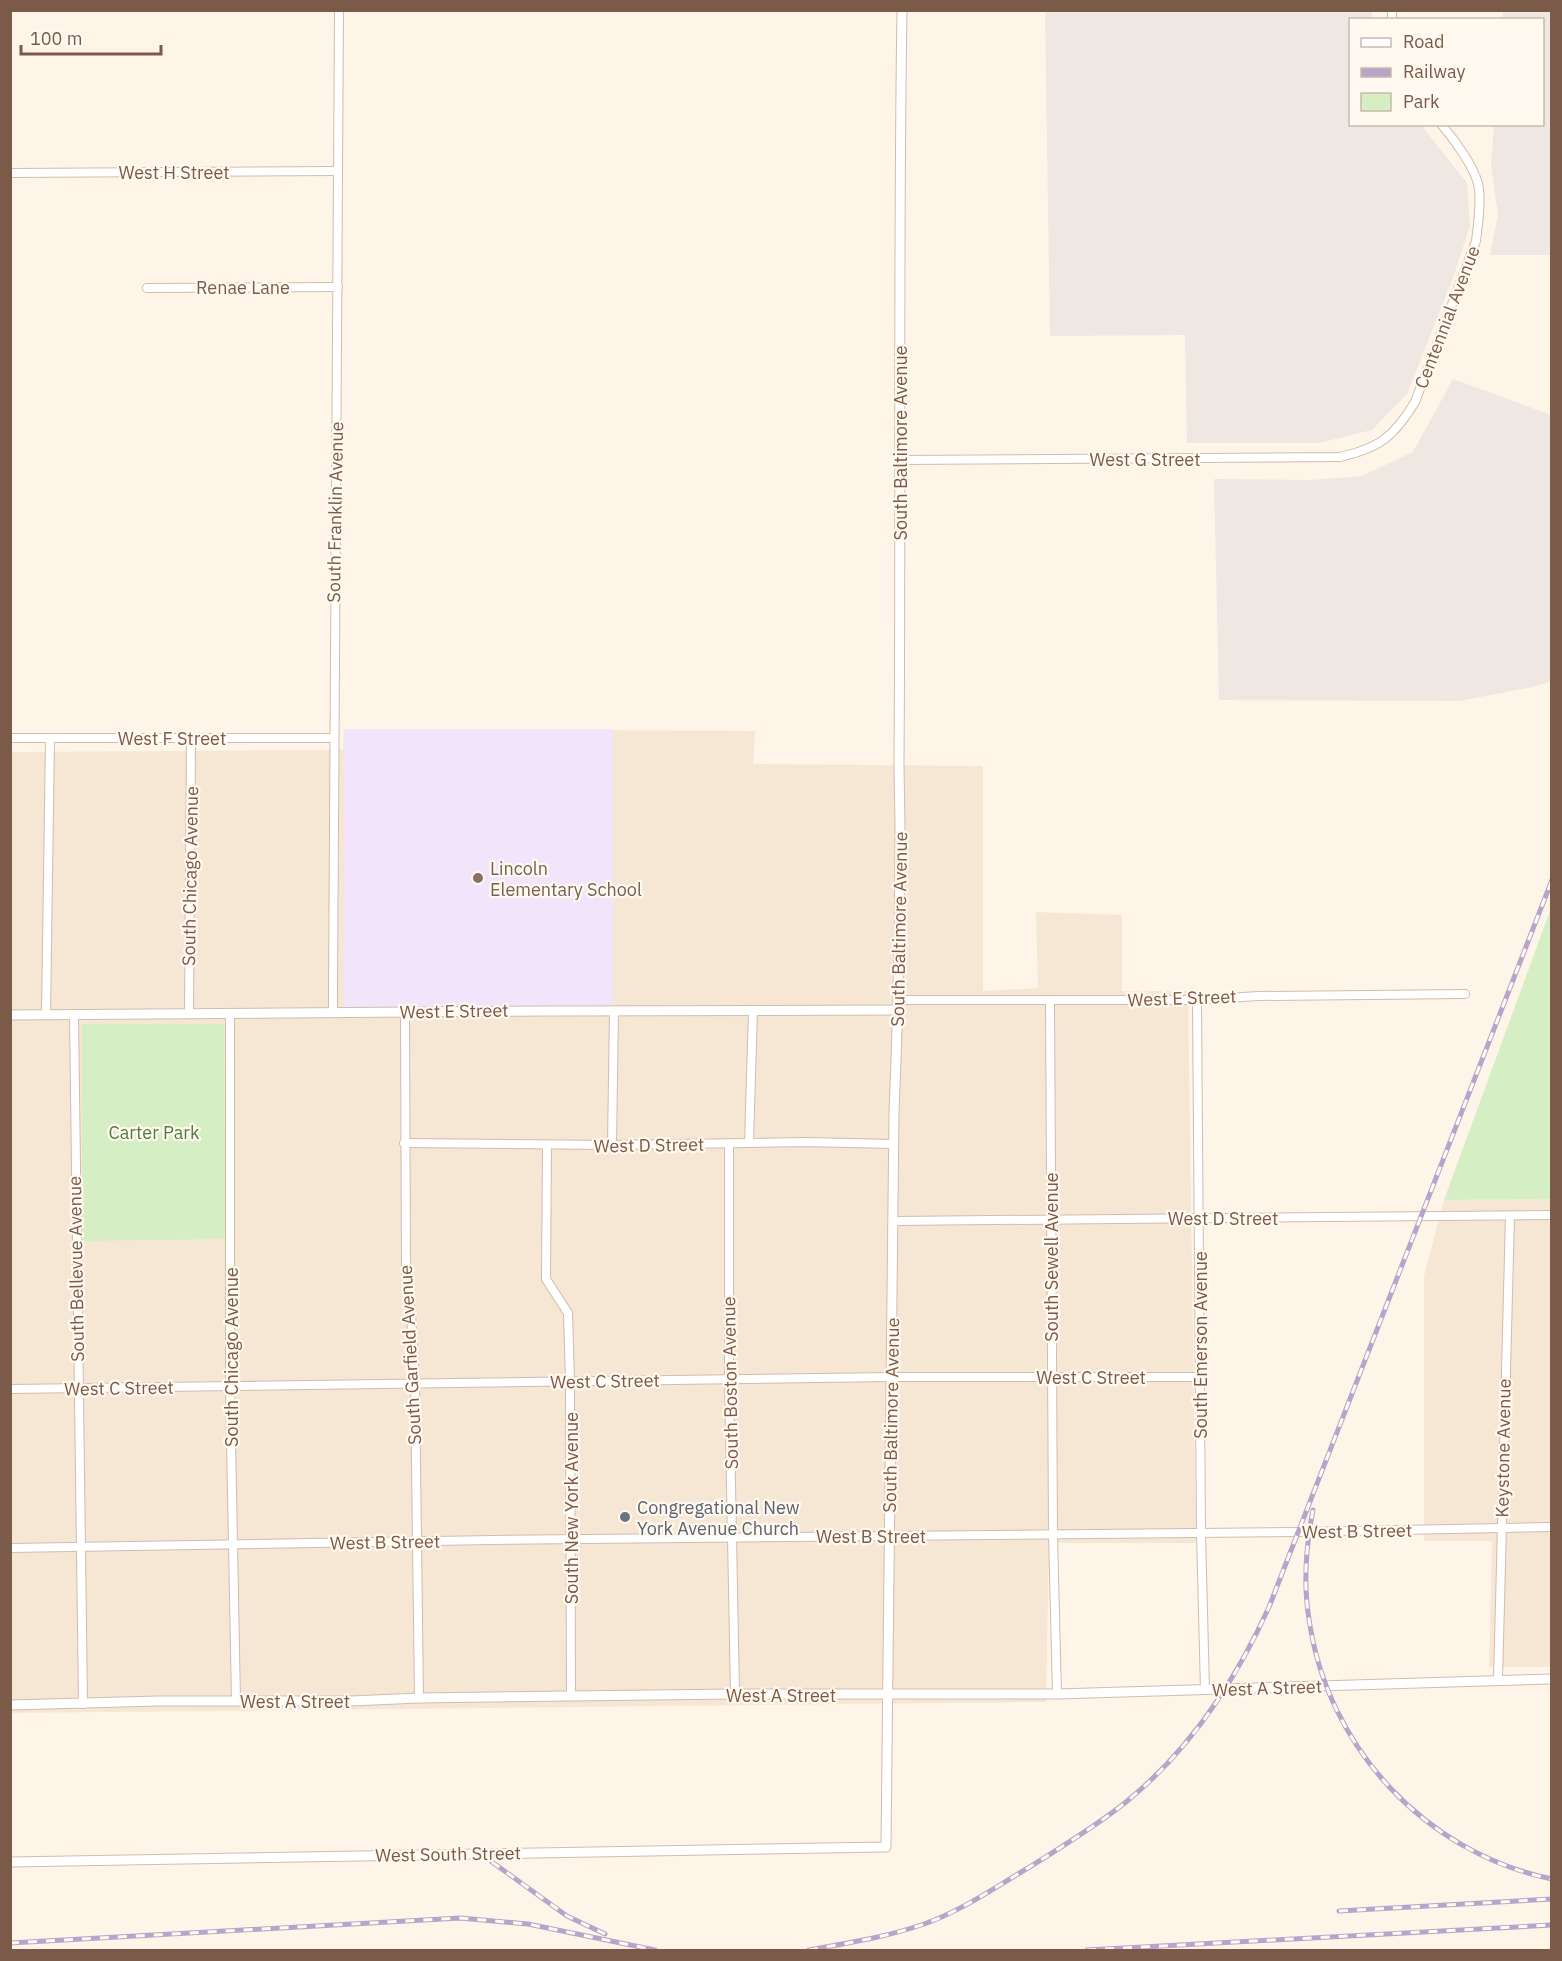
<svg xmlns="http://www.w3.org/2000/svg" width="1562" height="1961" font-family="'IBM Plex Sans',sans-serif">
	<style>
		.residential { fill: #f6e7d5 }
		.industrial { fill: #efe7e1 }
		.education { fill: #f2e4fb }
		.green { fill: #d6eec4 }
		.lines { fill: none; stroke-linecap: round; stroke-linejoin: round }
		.minor-casing { stroke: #d2bcac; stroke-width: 10 }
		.tertiary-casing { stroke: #d2bcac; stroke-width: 11 }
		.minor { stroke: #fff; stroke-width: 8 }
		.tertiary { stroke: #fff; stroke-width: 9 }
		.rail-casing { stroke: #b8a4ca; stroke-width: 5 }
		.rail { stroke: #fff9f0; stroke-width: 3; stroke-dasharray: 9; stroke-linecap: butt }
		.education-dot { fill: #8d6e63; stroke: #fff9f0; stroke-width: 2 }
		.worship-dot { fill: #6b7280; stroke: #fff9f0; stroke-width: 2 }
		.labels { text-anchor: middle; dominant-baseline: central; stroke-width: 4.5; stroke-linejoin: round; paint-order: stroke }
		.street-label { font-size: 18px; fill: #7b5a49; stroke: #fff9f0 }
		.education-label { font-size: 18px; fill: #785e54; stroke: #fff9f0; text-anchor: start }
		.park-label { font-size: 18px; fill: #507b3d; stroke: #fff9f0 }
		.worship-label { font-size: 18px; fill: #5b616d; stroke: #fff9f0; text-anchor: start }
	</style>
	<rect width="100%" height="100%" fill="#fef5e8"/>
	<!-- residential -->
	<g class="residential">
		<polygon points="344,729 755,731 753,764 983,766 983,991 1038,988 1036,912 1122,915 1122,991 1188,991 1196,1543 1049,1543 1046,1702 11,1713 10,752 343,750"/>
		<polygon points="1551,1199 1551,1667 1489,1667 1492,1541 1424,1541 1424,1276 1444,1200"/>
	</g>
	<!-- industrial -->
	<g class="industrial">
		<polygon points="1045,11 1371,11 1373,19 1350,20 1350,124 1421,125 1467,183 1470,226 1453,278 1407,394 1372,430 1319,443 1187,443 1185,335 1050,336"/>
		<polygon points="1503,11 1551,11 1551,255 1490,255 1498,215 1491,166 1494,125 1542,124 1542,20 1502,19"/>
		<polygon points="1453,379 1551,415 1551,681 1533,687 1459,701 1219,700 1214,479 1310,480 1362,476 1413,452"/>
	</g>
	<!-- education -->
	<rect class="education" x="344" y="729" width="269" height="278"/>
	<!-- green -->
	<g class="green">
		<polygon points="1551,908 1551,1199 1444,1200"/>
		<polygon points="82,1024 224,1024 226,1239 82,1241"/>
	</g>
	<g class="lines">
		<!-- minor casing -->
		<g class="minor-casing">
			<g id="minor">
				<polyline points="1392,10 1392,20"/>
				<polyline points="10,173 338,171"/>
				<polyline points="147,288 338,287"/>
				<path d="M 900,460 L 1340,457 C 1379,448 1394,437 1415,402 L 1476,241 C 1478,224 1481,206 1479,189 C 1477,170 1454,139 1441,124"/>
				<polyline points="10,738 333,738"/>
				<polyline points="899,1000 1197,1000 1258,996 1465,994"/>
				<polyline points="1050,1000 1053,1535 1057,1694"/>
				<polyline points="1197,1000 1201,1533 1205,1690"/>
				<polyline points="405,1012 406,1277 411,1312 415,1384 419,1698"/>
				<path d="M 333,1013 C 332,679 338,345 339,10"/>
				<polyline points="74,1014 83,1704"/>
				<polyline points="189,1014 191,738"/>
				<polyline points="230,1014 230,1387 236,1701"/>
				<polyline points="46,1015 50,738"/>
				<polyline points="404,1143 612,1145 805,1142 894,1144"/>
				<polyline points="749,1143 753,1010"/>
				<polyline points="729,1144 729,1379 735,1694"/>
				<polyline points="547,1145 546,1279 568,1313 570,1381 571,1696"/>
				<polyline points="612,1145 614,1011"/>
				<polyline points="894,1221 1552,1215"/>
				<polyline points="10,1389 892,1377 1200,1377"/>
				<polyline points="10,1548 494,1540 1298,1532 1552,1527"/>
				<polyline points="1498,1680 1510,1216"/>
			</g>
		</g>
		<!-- tertiary casing -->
		<g class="tertiary-casing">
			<g id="tertiary">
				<polyline points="10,1015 552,1011 898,1010"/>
				<polyline points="10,1705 159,1701 351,1701 419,1698 735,1694 1057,1694 1552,1679"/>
				<path d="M 10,1862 L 886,1847 L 894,1112 C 898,1019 900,927 900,835 C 900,809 899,783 899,758 C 901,509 898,260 902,10"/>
			</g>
		</g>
		<!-- minor -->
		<use href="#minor" class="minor"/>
		<!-- tertiary -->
		<use href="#tertiary" class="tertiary"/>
		<!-- rail casing -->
		<g class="rail-casing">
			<g id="rail">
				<path d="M 1313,1510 C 1306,1546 1303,1583 1309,1619 C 1327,1747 1425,1853 1552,1879"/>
				<polyline points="492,1862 567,1916 605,1934"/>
				<polyline points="1339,1911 1552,1899"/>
				<polyline points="10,1943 460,1918 528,1924 655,1950"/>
				<path d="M 809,1950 C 848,1943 887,1937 924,1924 C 961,1911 994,1888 1028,1868 C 1061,1847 1095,1827 1126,1802 C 1190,1750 1235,1682 1269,1607 L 1552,880"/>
				<polyline points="1087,1950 1552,1925"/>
			</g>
		</g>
		<!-- rail -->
		<use href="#rail" class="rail"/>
	</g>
	<!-- markers -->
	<circle class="education-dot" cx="478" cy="878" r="6"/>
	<circle class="worship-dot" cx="625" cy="1517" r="6"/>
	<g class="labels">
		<!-- street labels -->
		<g class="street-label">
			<text x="174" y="172">West H Street</text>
			<text x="243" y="287">Renae Lane</text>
			<text transform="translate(1447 317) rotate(-69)">Centennial Avenue</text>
			<text transform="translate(900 443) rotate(-90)">South Baltimore Avenue</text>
			<text x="1145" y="459">West G Street</text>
			<text transform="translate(335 512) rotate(-89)">South Franklin Avenue</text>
			<text x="172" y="738">West F Street</text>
			<text transform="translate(190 876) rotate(-89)">South Chicago Avenue</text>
			<text transform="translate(899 929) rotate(-89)">South Baltimore Avenue</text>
			<text transform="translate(1182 998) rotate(-2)">West E Street</text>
			<text transform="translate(454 1011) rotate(-1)">West E Street</text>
			<text transform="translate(649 1145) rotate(-1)">West D Street</text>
			<text x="1223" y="1218">West D Street</text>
			<text transform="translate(1051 1257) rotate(-90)">South Sewell Avenue</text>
			<text transform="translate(76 1269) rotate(-91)">South Bellevue Avenue</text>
			<text transform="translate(1200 1345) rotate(-90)">South Emerson Avenue</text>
			<text transform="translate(410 1355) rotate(-93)">South Garfield Avenue</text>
			<text transform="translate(231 1357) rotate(-90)">South Chicago Avenue</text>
			<text x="1091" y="1377">West C Street</text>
			<text transform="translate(605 1381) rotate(-1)">West C Street</text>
			<text transform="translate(730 1383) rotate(-91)">South Boston Avenue</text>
			<text transform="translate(119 1388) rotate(-1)">West C Street</text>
			<text transform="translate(891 1415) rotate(-89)">South Baltimore Avenue</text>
			<text transform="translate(1503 1448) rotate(-89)">Keystone Avenue</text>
			<text transform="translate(571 1508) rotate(-90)">South New York Avenue</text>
			<text transform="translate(1357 1531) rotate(-1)">West B Street</text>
			<text x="871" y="1536">West B Street</text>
			<text transform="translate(385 1542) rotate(-1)">West B Street</text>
			<text transform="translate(1267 1688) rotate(-2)">West A Street</text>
			<text x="781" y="1695">West A Street</text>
			<text x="295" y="1701">West A Street</text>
			<text transform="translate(448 1854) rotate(-1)">West South Street</text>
		</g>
		<!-- education labels -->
		<g class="education-label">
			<text x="490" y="868">Lincoln<tspan x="490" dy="21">Elementary School</tspan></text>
		</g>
		<!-- park labels -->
		<g class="park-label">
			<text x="154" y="1132">Carter Park</text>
		</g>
		<!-- worship labels -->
		<g class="worship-label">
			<text x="637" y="1507">Congregational New<tspan x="637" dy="21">York Avenue Church</tspan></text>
		</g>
	</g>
	<!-- border -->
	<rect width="1562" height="1961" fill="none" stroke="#7b5a49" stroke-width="24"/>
	<!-- legend -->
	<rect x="1349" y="18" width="195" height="108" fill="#fff9f0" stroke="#cab9ad" stroke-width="1.5"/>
	<rect x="1361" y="38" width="30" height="9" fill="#ffffff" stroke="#cab9ad" stroke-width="1.5"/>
	<text x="1403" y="48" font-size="18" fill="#7b5a49">Road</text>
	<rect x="1361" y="68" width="30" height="9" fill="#b8a4ca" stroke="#cab9ad" stroke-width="1.5"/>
	<text x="1403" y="78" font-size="18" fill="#7b5a49">Railway</text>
	<rect x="1361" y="93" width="30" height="18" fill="#d6eec4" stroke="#cab9ad" stroke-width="1.5"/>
	<text x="1403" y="108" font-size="18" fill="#7b5a49">Park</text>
	<!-- scale -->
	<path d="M21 45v9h140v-9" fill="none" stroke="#7b5a49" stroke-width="3"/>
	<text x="30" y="45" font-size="18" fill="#7b5a49" stroke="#fff9f0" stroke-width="4.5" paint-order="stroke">100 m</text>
</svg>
